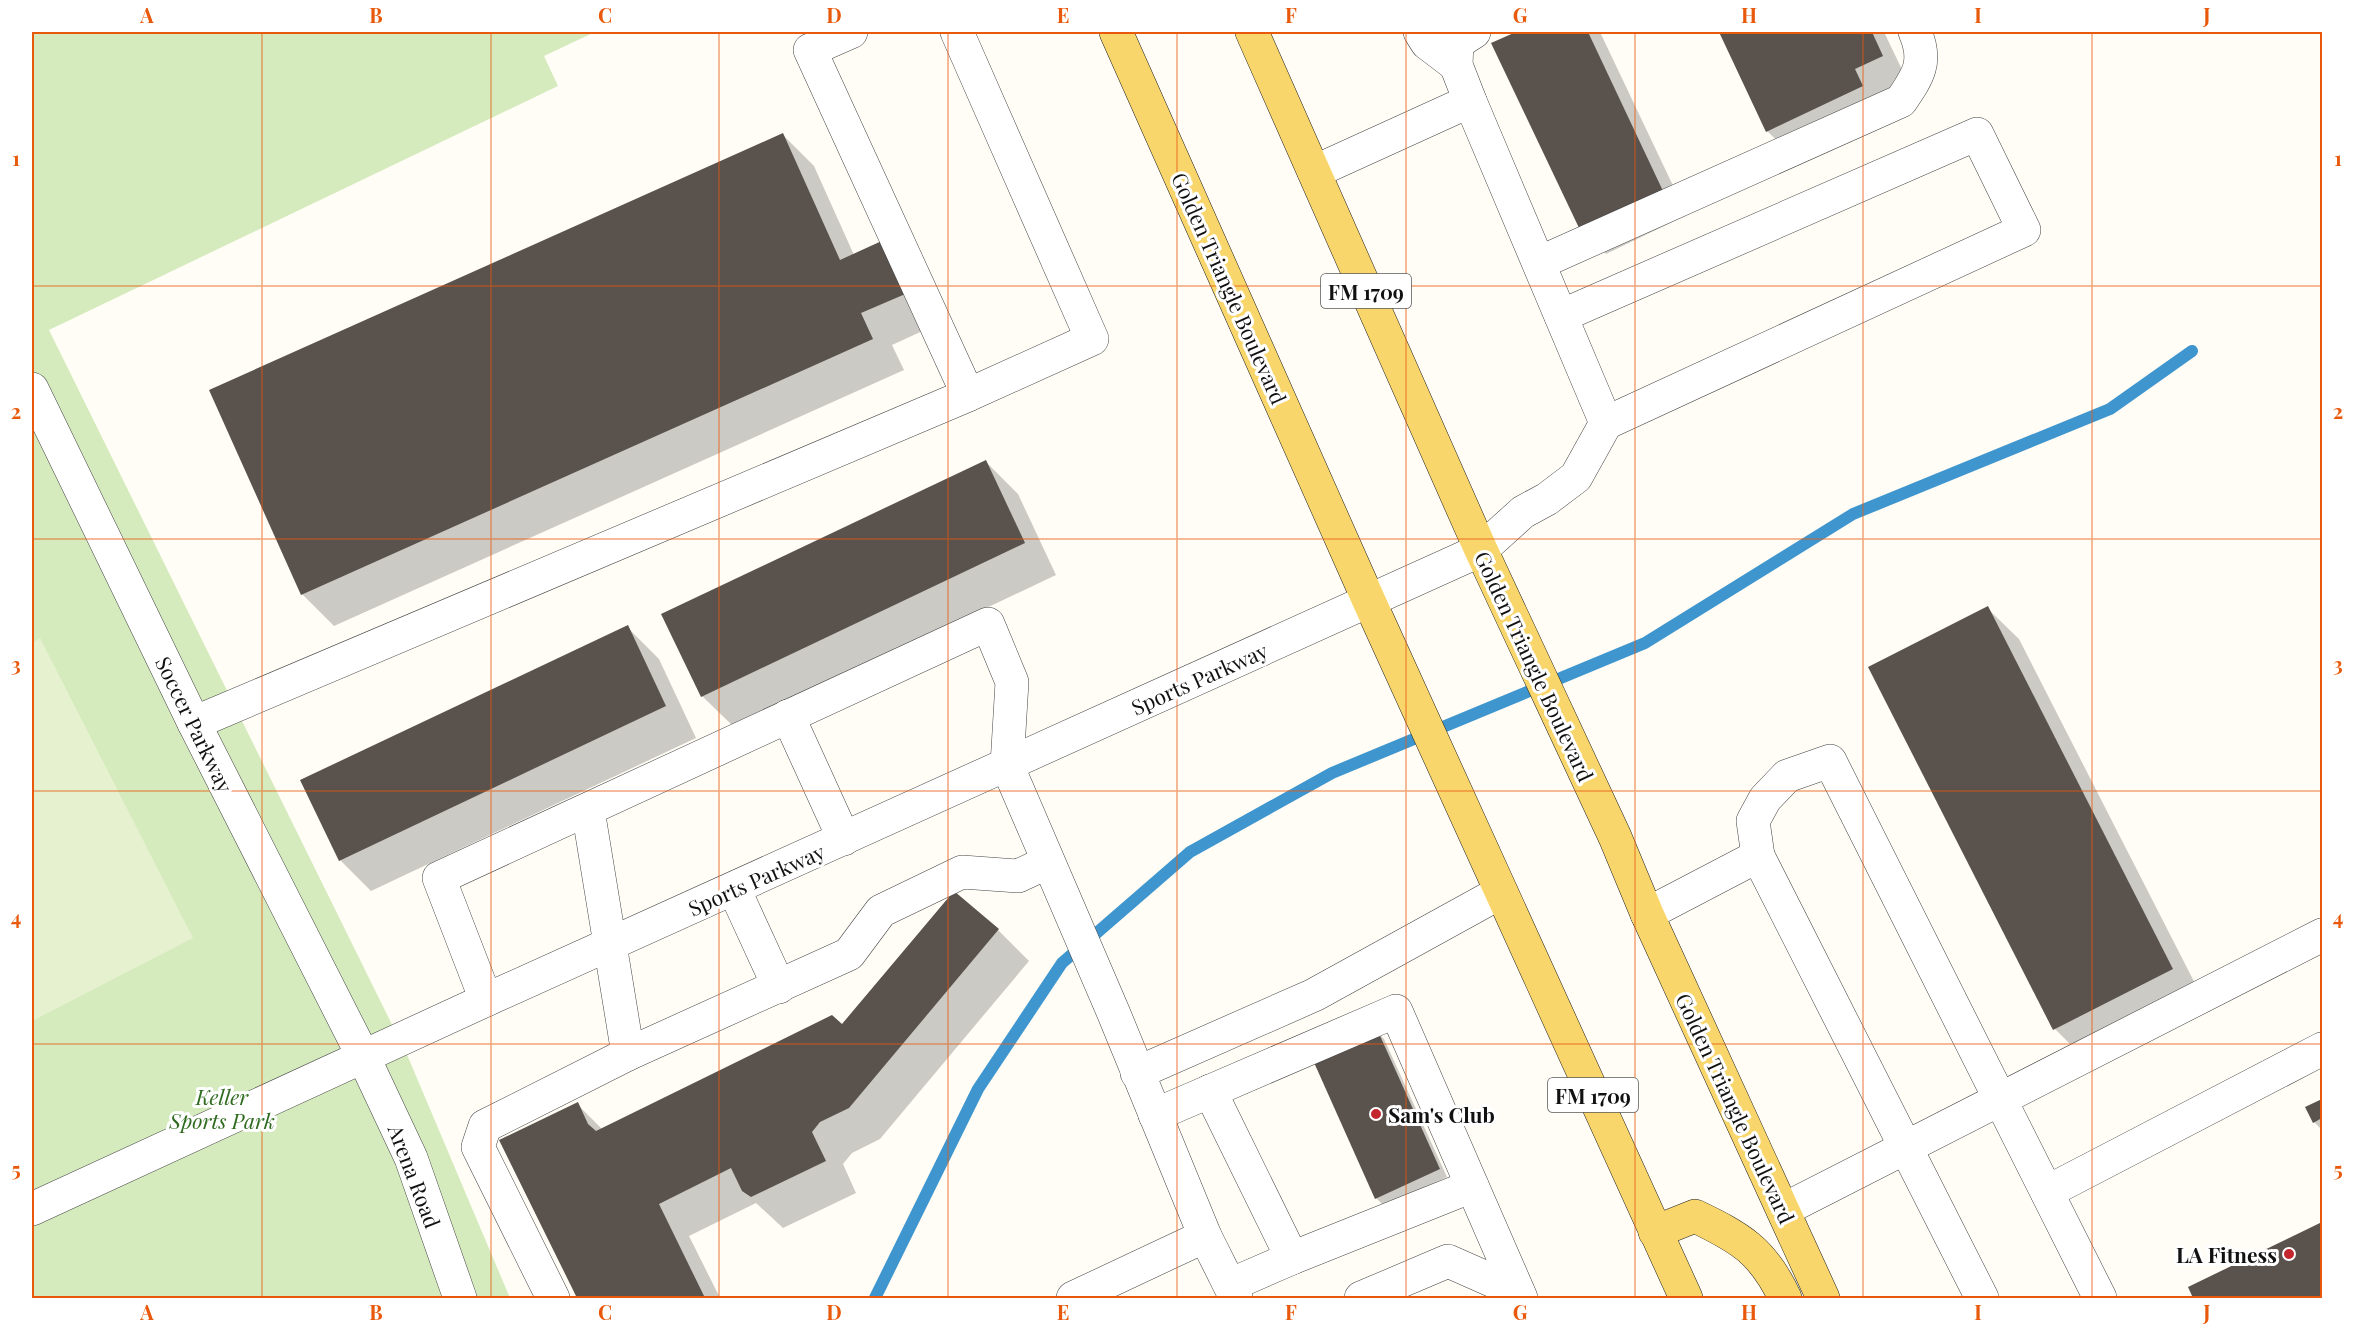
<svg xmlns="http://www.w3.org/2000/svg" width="2354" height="1330" font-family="'Playfair Display',serif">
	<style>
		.green { fill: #d5ebbd }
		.pitch { fill: #e6f2cf }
		.shadow { fill: #0003 }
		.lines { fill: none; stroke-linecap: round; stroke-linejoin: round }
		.stream { stroke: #3f96cf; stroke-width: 12 }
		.building { fill: #5a524d }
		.minor-casing { stroke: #444; stroke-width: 34 }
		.major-casing { stroke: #222; stroke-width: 34 }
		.minor { stroke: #fff; stroke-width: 33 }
		.major { stroke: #f9d66b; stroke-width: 33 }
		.grid { fill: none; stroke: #e8590c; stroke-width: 1.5; stroke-opacity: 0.55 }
		.poi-dot { fill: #c4262e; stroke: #fff; stroke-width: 2 }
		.labels { text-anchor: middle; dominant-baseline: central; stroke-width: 6; stroke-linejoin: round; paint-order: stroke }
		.shield { fill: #fff; stroke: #585858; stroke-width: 1.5 }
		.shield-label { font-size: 20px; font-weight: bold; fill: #111 }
		.street-label { font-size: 21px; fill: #111; stroke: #fff }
		.park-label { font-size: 21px; font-style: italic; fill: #2f6b1f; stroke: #fff }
		.poi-label { font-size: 21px; font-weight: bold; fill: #111; stroke: #fff; text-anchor: start }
		.neatline { fill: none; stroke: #e8590c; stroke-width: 2 }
		.grid-label { font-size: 20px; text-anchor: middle; font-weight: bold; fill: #e8590c }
	</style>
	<rect width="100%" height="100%" fill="#fffdf5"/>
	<!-- green -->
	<polygon class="green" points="32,32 595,32 544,56 558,86 49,330 408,1057 510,1298 32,1298"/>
	<!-- pitch -->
	<polygon class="pitch" points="40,638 193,938 32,1021 32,643"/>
	<!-- shadow -->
	<g class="shadow">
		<polygon points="1519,32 1600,32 1687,215 1606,254 1581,229 1493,44"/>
		<polygon points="1720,32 1884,32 1907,80 1792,155 1767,131"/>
		<polygon points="782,134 814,166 854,255 940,323 892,345 904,370 334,626 302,594"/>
		<polygon points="986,462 1018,494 1056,575 734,727 702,696"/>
		<polygon points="1987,608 2019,639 2204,1001 2086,1060 2055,1029"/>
		<polygon points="627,627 659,659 696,738 371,891 340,860"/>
		<polygon points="998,930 1029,961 880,1139 852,1153 843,1164 856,1193 783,1228 756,1203 689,1236 720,1298 578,1298 501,1141 577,1104 602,1129 842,1026"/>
		<polygon points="1376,1031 1384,1039 1447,1177 1384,1206 1376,1198"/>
		<polygon points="2322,1100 2322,1130 2314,1122 2307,1108"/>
		<polygon points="2322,1223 2322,1298 2195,1298 2190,1288"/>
	</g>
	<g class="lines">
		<!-- stream -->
		<polyline class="stream" points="875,1298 978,1089 1062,963 1190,852 1332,773 1645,643 1853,514 2110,409 2192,351"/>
	</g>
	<!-- building -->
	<g class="building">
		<polygon points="1516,32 1588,32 1663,191 1580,230 1491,43"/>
		<polygon points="1719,32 1872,32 1883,56 1855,69 1863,86 1766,132"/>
		<polygon points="783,133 840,260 886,239 910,292 861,313 873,339 301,595 209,390"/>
		<polygon points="986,460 1025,543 701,697 661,614"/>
		<polygon points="1988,606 2173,969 2053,1030 1868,667"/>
		<polygon points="628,625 666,706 339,861 300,780"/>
		<polygon points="954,891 999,929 849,1108 820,1122 812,1132 826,1161 751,1197 742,1191 731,1168 659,1204 705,1298 577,1298 499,1140 578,1102 588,1124 596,1131 832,1015 842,1024"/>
		<polygon points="1377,1029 1440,1169 1375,1199 1312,1058"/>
		<polygon points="2322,1099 2322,1118 2313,1123 2305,1107"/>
		<polygon points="2322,1222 2322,1298 2193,1298 2188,1287"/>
	</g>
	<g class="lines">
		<!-- minor casing -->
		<g class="minor-casing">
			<g id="minor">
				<polyline points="957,32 1092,339 968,395"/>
				<polyline points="1420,32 1427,43 1456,65"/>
				<polyline points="1470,101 1456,65 1457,43 1474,32"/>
				<path d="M 1539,263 L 1901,101 C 1918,76 1928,62 1915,32"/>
				<polyline points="1561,316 1977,134 2024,230 1606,423"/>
				<polyline points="32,389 194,723 363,1056 411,1158 460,1298"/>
				<polyline points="788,716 844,839"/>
				<polyline points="194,723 968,395 810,50 851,32"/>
				<polyline points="588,810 628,1054"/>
				<polyline points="1758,856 1982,1298"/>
				<polyline points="734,889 779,987"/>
				<polyline points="1647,914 1758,856 1753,821 1765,799 1787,776 1830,761 2100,1298"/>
				<polyline points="486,1000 439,878 988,624 1012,682 1007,765 1114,1014 1205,1236 1073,1298"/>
				<polyline points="1137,1073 1314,995 1501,892"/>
				<polyline points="1210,1091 1292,1258 1472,1186"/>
				<polyline points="1155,1115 1396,1011 1521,1298"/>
				<polyline points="2047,1192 2322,1049"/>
				<polyline points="32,1209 486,1000 1481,550 1523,512 1547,499 1576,477 1606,423 1470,101 1314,172"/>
				<polyline points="1783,1210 2322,935"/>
				<polyline points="1205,1236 1236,1298"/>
				<polyline points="1230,1285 1292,1258"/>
				<polyline points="553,1298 478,1147 485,1126 628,1054 849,954 881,911 962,872 1018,876 1048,862"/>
				<polyline points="1361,1298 1448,1261 1518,1292"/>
			</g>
		</g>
		<!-- major casing -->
		<g class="major-casing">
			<g id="major">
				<polyline points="1116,32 1369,601 1686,1298"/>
				<polyline points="1252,32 1481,550 1615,837 1647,914 1823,1298"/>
				<path d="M 1655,1232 L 1695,1216 C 1741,1238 1763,1251 1785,1298"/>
			</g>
		</g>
		<!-- minor -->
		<use href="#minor" class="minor"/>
		<!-- major -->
		<use href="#major" class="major"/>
	</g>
	<!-- grid -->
	<path class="grid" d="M 262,32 L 262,1298M 491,32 L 491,1298M 719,32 L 719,1298M 948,32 L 948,1298M 1177,32 L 1177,1298M 1406,32 L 1406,1298M 1635,32 L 1635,1298M 1863,32 L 1863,1298M 2092,32 L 2092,1298M 32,286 L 2322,286M 32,539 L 2322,539M 32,791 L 2322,791M 32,1044 L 2322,1044"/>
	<!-- markers -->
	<g class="poi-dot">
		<circle cx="1376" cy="1114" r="6"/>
		<circle cx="2289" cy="1254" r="6"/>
	</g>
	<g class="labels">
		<!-- shield labels -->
		<g class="shield">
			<rect x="1321" y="274" width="90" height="34" rx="4.5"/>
			<rect x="1548" y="1078" width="90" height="34" rx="4.5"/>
		</g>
		<g class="shield-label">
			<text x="1366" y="291">FM 1709</text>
			<text x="1593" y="1095">FM 1709</text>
		</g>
		<!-- street labels -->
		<g class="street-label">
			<text transform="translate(1230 288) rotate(66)">Golden Triangle Boulevard</text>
			<text transform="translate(1535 666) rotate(65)">Golden Triangle Boulevard</text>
			<text transform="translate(1199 678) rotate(-24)">Sports Parkway</text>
			<text transform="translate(195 724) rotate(64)">Soccer Parkway</text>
			<text transform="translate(756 879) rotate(-24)">Sports Parkway</text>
			<text transform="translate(1736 1108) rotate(65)">Golden Triangle Boulevard</text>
			<text transform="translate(415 1176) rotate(69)">Arena Road</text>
		</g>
		<!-- park labels -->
		<g class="park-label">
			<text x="222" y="1096">Keller<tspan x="222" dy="24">Sports Park</tspan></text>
		</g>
		<!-- poi labels -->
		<g class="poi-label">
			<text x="1388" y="1114">Sam's Club</text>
			<text x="2277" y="1254" text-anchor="end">LA Fitness</text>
		</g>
	</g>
	<!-- border -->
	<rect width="2354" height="1330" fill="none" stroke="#ffffff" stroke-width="66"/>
	<rect x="33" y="33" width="2288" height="1264" class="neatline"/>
	<g class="grid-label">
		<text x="147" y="23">A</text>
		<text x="376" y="23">B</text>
		<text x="605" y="23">C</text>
		<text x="834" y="23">D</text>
		<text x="1063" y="23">E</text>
		<text x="1291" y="23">F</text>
		<text x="1520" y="23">G</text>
		<text x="1749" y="23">H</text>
		<text x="1978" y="23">I</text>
		<text x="2207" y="23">J</text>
		<text x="16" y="166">1</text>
		<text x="2338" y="166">1</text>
		<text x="16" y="419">2</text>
		<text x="2338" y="419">2</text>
		<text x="16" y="672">3</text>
		<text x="2338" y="672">3</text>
		<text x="16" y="925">4</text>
		<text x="2338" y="925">4</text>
		<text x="16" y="1177">5</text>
		<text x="2338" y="1177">5</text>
		<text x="147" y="1320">A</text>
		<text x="376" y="1320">B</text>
		<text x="605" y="1320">C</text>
		<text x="834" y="1320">D</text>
		<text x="1063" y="1320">E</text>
		<text x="1291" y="1320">F</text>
		<text x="1520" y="1320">G</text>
		<text x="1749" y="1320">H</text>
		<text x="1978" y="1320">I</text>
		<text x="2207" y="1320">J</text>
	</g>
</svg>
